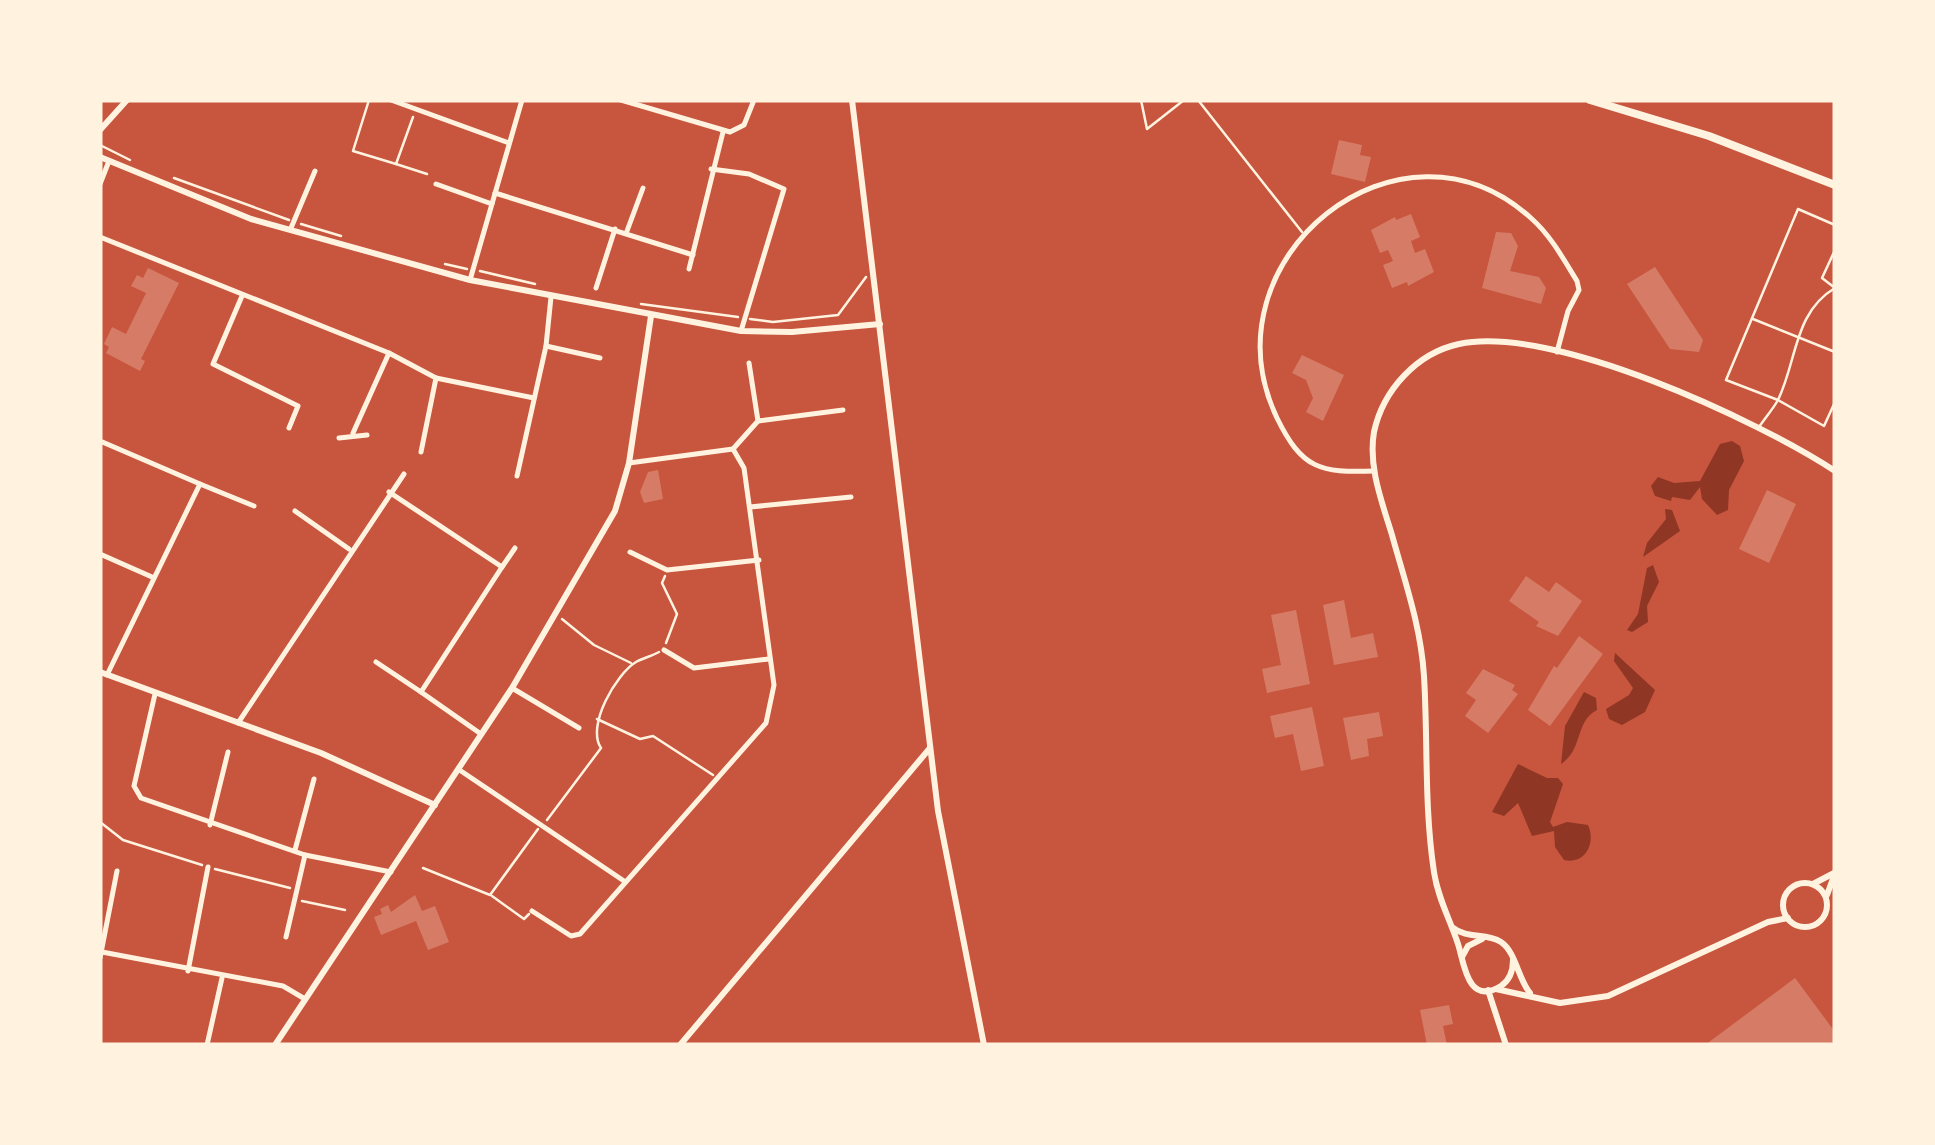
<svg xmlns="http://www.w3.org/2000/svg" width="1935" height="1145" font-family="'PT Sans',sans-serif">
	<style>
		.water { fill: #8f3625 }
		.building { fill: #d67c66 }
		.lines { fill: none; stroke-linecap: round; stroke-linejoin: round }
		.path { stroke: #fff3e0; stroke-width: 2.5 }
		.service { stroke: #fff3e0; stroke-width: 2.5 }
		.minor { stroke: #fff3e0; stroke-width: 5 }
		.tertiary { stroke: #fff3e0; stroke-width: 6 }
		.trunk { stroke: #fff3e0; stroke-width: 8 }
	</style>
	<rect width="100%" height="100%" fill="#c8553d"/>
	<!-- water -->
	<g class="water">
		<polygon points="1732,441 1740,446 1744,461 1729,490 1728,510 1717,515 1702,499 1700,487 1690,500 1672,497 1671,501 1655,496 1651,486 1658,477 1674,483 1700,481 1720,444"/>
		<polygon points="1665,509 1672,510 1680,531 1643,557 1647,543 1666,519"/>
		<polygon points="1653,565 1659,582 1647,606 1648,622 1632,632 1627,630 1638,614 1647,568"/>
		<polygon points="1615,653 1655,690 1645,712 1622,725 1609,719 1606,709 1629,695 1633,688 1614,661"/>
		<path d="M 1584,692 L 1596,698 L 1597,710 C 1575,721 1583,750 1561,764 L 1565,726 Z"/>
		<path d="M 1518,764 L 1547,778 L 1558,778 L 1563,784 L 1550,822 L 1553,827 L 1567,822 L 1588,825 C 1596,842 1586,865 1564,860 L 1555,847 L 1554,831 L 1532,836 L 1518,803 L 1504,816 L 1492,812 Z"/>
	</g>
	<!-- building -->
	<g class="building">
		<polygon points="1339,140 1362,145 1360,155 1371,157 1365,182 1331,174"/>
		<polygon points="1411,214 1420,237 1411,241 1415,253 1425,249 1434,272 1408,286 1407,282 1392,288 1383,265 1393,261 1388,250 1380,253 1371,230 1395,217 1396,220"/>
		<polygon points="1496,232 1511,233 1518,246 1510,271 1539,277 1546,288 1541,304 1482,288"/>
		<polygon points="1655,267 1703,340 1699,352 1670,349 1627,284"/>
		<polygon points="148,268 179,283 141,359 145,361 140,371 106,353 109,347 104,344 112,327 126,334 146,293 131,286 137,275 143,278"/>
		<polygon points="1302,355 1344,375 1323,421 1306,412 1313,398 1306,380 1292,373"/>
		<polygon points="658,470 663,499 644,503 640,492 648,472"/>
		<polygon points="1767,490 1796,504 1769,563 1739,549"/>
		<polygon points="1526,576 1549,592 1556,582 1582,601 1558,636 1536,626 1539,622 1509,601"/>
		<polygon points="1344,600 1351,638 1373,633 1378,657 1334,665 1323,605"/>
		<polygon points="1296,610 1310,684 1267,693 1262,669 1281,665 1271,615"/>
		<polygon points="1579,636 1603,654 1550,726 1528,710 1554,666 1557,668"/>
		<polygon points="1483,669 1515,685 1512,690 1518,694 1488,733 1465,716 1476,700 1466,693"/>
		<polygon points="1312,707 1324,766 1301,771 1293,734 1275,738 1270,716"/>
		<polygon points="1379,712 1383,736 1367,739 1369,756 1351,760 1343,718"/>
		<polygon points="415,895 422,911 435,906 449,942 428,950 416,921 381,935 374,917 382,914 380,909 388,905 391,912"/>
		<polygon points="1795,978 1835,1032 1835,1045 1705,1045"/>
		<polygon points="1449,1005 1453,1024 1443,1026 1447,1045 1427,1045 1420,1010"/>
	</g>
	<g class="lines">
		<!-- path -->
		<g class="path">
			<polyline points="369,100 353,151 396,164"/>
			<polyline points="413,117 396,164 427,174"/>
			<polyline points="100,145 130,160"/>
			<polyline points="174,178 289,220"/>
			<polyline points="301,224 341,236"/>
			<polyline points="445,264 467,269"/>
			<polyline points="480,271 535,284"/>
			<polyline points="641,304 738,317"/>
			<polyline points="750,319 773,322 838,315 866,277"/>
			<polyline points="665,576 662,583 677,614 666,643"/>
			<polyline points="562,619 594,645 631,663"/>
			<polyline points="597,719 640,739 653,736 713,775"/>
			<path d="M 547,820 L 601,748 C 586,726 616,674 636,662 C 643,658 652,656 659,652"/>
			<polyline points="100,822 123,840 202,865"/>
			<polyline points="423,868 490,895 538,829"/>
			<polyline points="215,869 290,888"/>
			<polyline points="492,896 524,919 529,914"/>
			<polyline points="302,901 345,910"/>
		</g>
		<!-- service -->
		<g class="service">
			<polyline points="1141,100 1147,129 1184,100"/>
			<polyline points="1198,100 1302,232"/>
			<polyline points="1835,225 1798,209 1726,380 1778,400 1824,426 1835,402"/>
			<polyline points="1753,319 1835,352"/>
			<path d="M 1759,427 C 1765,418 1773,409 1778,400 C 1797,361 1794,312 1835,288 L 1822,278 L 1835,250"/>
		</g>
		<!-- minor -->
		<g class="minor">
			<polyline points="391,100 509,143"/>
			<polyline points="621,100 730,132 744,125 754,100"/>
			<polyline points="711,169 749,174 784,189 741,331"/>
			<polyline points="100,184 109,161"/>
			<polyline points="436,184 492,204"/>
			<polyline points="495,193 693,255"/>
			<polyline points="291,228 315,171"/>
			<polyline points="627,231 643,188"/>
			<polyline points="100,237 389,353 436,378 534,398"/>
			<polyline points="689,269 723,132"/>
			<polyline points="470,280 522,100"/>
			<polyline points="596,288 615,229"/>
			<polyline points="242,296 213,364 298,406 289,428"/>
			<polyline points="546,346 600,358"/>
			<polyline points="758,421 843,410"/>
			<polyline points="353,433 389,353"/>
			<polyline points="339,438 367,435"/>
			<polyline points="100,441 200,484 107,675"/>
			<polyline points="421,452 436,378"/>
			<polyline points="629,463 733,449"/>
			<path d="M 1374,471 C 1320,473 1302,469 1277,418 C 1201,259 1401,98 1532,219 C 1551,236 1564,260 1577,281 L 1579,290 L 1568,311 L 1557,352"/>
			<polyline points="517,476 546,346 551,297"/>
			<polyline points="200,484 254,506"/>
			<polyline points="389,492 502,567 421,692 481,734"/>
			<polyline points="750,507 851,497"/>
			<polyline points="295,511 349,549"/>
			<polyline points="630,552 667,570 759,560"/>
			<polyline points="100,554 152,577"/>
			<polyline points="502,567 515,548"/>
			<polyline points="664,650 694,668 769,659"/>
			<polyline points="376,662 421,692"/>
			<polyline points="512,688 579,728"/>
			<polyline points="155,694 134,786 141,798 305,855 391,872"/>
			<polyline points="238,723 404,474"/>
			<polyline points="458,769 624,881"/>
			<polyline points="210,825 228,752"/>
			<polyline points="295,850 314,779"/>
			<polyline points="532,911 571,936 580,934 766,723 774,685 744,468 733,449 758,421 749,363"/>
			<polyline points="286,937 305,855"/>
			<polyline points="102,952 283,986 305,999"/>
			<polyline points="100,958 117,871"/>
			<polyline points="188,971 208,867"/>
			<polyline points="207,1045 222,978"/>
		</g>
		<!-- tertiary -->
		<g class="tertiary">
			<polyline points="852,100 938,811 984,1045"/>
			<polyline points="100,130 127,100"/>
			<polyline points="100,157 251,219 470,280 741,331 792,332 880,324"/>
			<polyline points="100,672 321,753 435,805"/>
			<circle cx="1805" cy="905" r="22"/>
			<polyline points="1813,884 1834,873"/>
			<polyline points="1827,895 1835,873"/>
			<path d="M 1452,927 C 1468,940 1485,932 1501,942 C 1516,952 1518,979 1530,993"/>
			<polyline points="1462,957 1468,946 1482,939"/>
			<path d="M 1513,960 C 1513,971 1510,980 1501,986 C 1467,1007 1464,962 1458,944 C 1450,919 1438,899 1434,872 C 1424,806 1428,742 1424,676 C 1421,627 1405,582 1392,535 C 1382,502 1368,467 1374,432 C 1383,390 1417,353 1459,344 C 1552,324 1757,420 1835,471"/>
			<polyline points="1496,989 1560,1003 1608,996 1768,922 1788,918"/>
			<polyline points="1488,990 1506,1045"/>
			<polyline points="275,1045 512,688 615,511 629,463 651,316"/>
			<polyline points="680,1045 930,748"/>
		</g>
		<!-- trunk -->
		<polyline class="trunk" points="1590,100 1709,136 1835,185"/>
	</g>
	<!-- border -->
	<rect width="1935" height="1145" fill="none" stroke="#fff3e0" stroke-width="205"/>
</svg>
